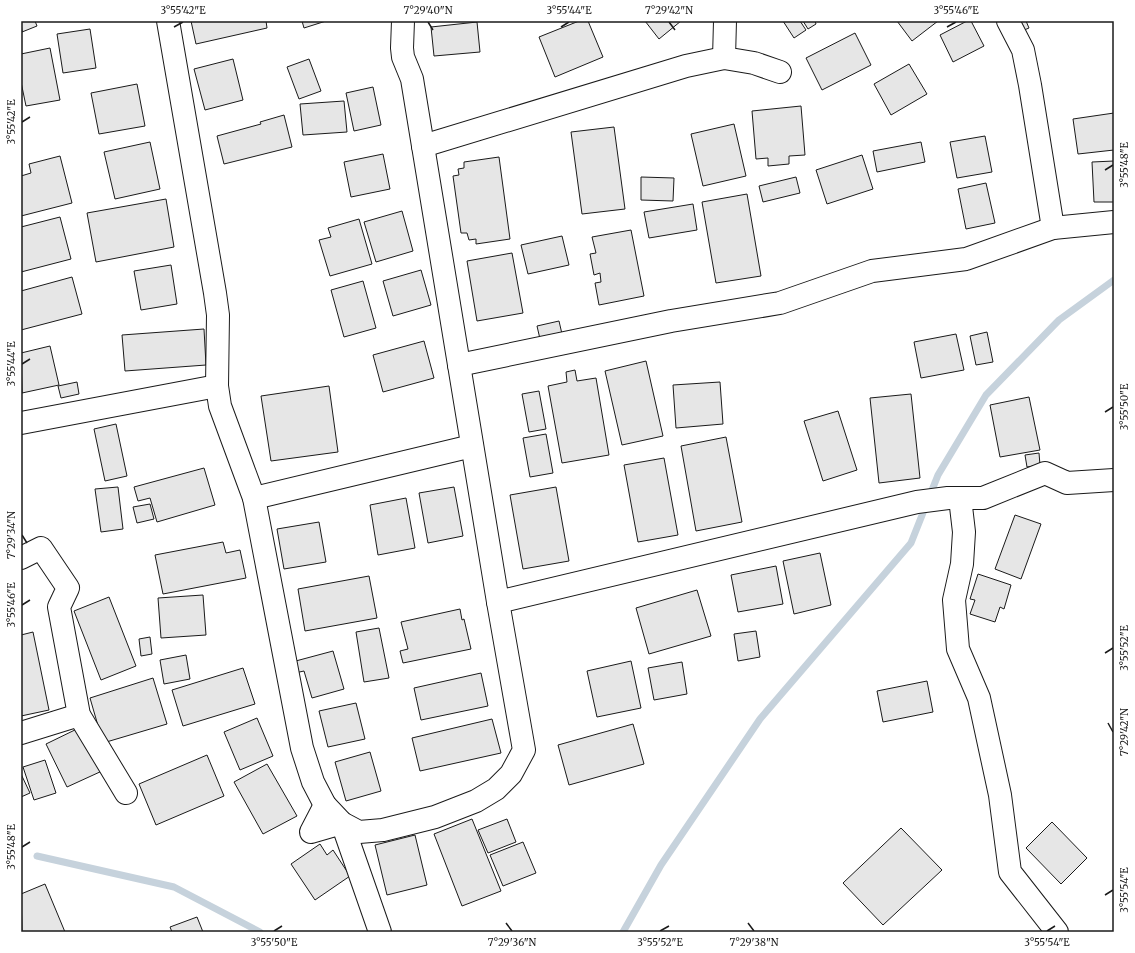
<svg xmlns="http://www.w3.org/2000/svg" width="1135" height="953" font-family="Merriweather,serif">
	<style>
		.lines { fill: none; stroke-linecap: round; stroke-linejoin: round }
		.stream { stroke: #c6d2dc; stroke-width: 7 }
		.building { fill: #e6e6e6; stroke: #1a1a1a }
		.minor-casing { stroke: #1a1a1a; stroke-width: 24 }
		.minor { stroke: #fff; stroke-width: 22 }
		.ticks { fill: none; stroke: #1a1a1a; stroke-width: 1.5 }
		.neatline { fill: none; stroke: #1a1a1a; stroke-width: 1.5 }
		.ticks-label { font-size: 10px; text-anchor: middle; fill: #1a1a1a }
	</style>
	<rect width="100%" height="100%" fill="#fff"/>
	<g class="lines">
		<!-- stream -->
		<g class="stream">
			<polyline points="37,856 174,887 260,932"/>
			<polyline points="623,932 661,865 760,719 911,543 938,475 986,395 1059,320 1114,280"/>
		</g>
	</g>
	<!-- building -->
	<g class="building">
		<polygon points="21,21 35,21 37,26 22,32"/>
		<polygon points="191,21 266,21 267,28 196,44"/>
		<polygon points="302,21 326,21 304,28"/>
		<polygon points="579,21 588,21 603,57 555,77 539,37"/>
		<polygon points="645,21 681,21 659,39"/>
		<polygon points="783,21 800,21 806,30 794,38"/>
		<polygon points="803,21 815,21 816,24 808,29"/>
		<polygon points="897,21 938,21 912,41"/>
		<polygon points="967,21 971,21 984,46 953,62 940,35"/>
		<polygon points="1012,21 1026,21 1029,28 1017,33"/>
		<polygon points="477,22 480,52 434,56 431,27"/>
		<polygon points="90,29 96,68 63,73 57,34"/>
		<polygon points="855,33 871,65 822,90 806,58"/>
		<polygon points="50,48 60,100 26,106 21,82 21,54"/>
		<polygon points="233,59 243,100 205,110 194,69"/>
		<polygon points="309,59 321,91 299,99 287,67"/>
		<polygon points="909,64 927,94 891,115 874,84"/>
		<polygon points="137,84 145,126 99,134 91,93"/>
		<polygon points="373,87 381,125 354,131 346,93"/>
		<polygon points="344,101 347,132 303,135 300,104"/>
		<polygon points="801,106 805,155 789,156 789,164 768,166 768,158 756,159 752,111"/>
		<polygon points="1114,113 1114,150 1078,154 1073,119"/>
		<polygon points="284,115 292,147 224,164 217,136 261,124 260,122"/>
		<polygon points="734,124 746,176 703,186 691,134"/>
		<polygon points="614,127 625,209 582,214 571,132"/>
		<polygon points="985,136 992,172 957,178 950,142"/>
		<polygon points="150,142 160,189 115,199 104,152"/>
		<polygon points="921,142 925,162 877,172 873,151"/>
		<polygon points="383,154 390,189 351,197 344,162"/>
		<polygon points="862,155 873,189 827,204 816,170"/>
		<polygon points="60,156 72,203 21,216 21,176 31,173 29,164"/>
		<polygon points="499,157 510,239 476,244 476,239 469,240 467,233 461,233 453,176 459,175 458,169 464,168 464,162"/>
		<polygon points="1114,161 1114,202 1094,202 1092,162"/>
		<polygon points="641,177 674,178 673,201 641,200"/>
		<polygon points="796,177 800,193 763,202 759,186"/>
		<polygon points="986,183 995,223 966,229 958,189"/>
		<polygon points="747,194 761,276 716,283 702,202"/>
		<polygon points="166,199 174,247 96,262 87,213"/>
		<polygon points="693,204 697,230 649,238 644,212"/>
		<polygon points="402,211 413,251 376,262 364,222"/>
		<polygon points="60,217 71,259 21,272 21,227"/>
		<polygon points="359,219 372,264 330,276 319,240 331,237 328,228"/>
		<polygon points="631,230 644,296 599,305 595,283 601,282 600,273 594,275 590,254 596,253 592,237"/>
		<polygon points="562,236 569,265 528,274 521,245"/>
		<polygon points="512,253 523,313 477,321 467,261"/>
		<polygon points="171,265 177,304 141,310 134,271"/>
		<polygon points="421,270 431,305 393,316 383,281"/>
		<polygon points="72,277 82,314 21,330 21,291"/>
		<polygon points="363,281 376,328 344,337 331,290"/>
		<polygon points="559,321 562,334 540,339 537,326"/>
		<polygon points="204,329 206,365 125,371 122,335"/>
		<polygon points="987,332 993,362 976,365 970,336"/>
		<polygon points="956,334 964,370 921,378 914,342"/>
		<polygon points="424,341 434,378 383,392 373,355"/>
		<polygon points="50,346 59,385 22,393 21,353"/>
		<polygon points="646,361 663,436 622,445 605,371"/>
		<polygon points="575,370 577,381 596,378 609,455 562,463 548,386 567,382 566,372"/>
		<polygon points="77,382 79,394 61,398 58,386"/>
		<polygon points="720,382 723,424 676,428 673,385"/>
		<polygon points="329,386 338,452 271,461 261,396"/>
		<polygon points="539,391 546,429 529,432 522,394"/>
		<polygon points="911,394 920,478 879,483 870,398"/>
		<polygon points="1029,397 1040,450 1000,457 990,405"/>
		<polygon points="838,411 857,470 823,481 804,421"/>
		<polygon points="116,424 127,476 105,481 94,429"/>
		<polygon points="546,434 553,473 530,477 523,438"/>
		<polygon points="726,437 742,522 696,531 681,446"/>
		<polygon points="1039,453 1040,465 1027,467 1025,455"/>
		<polygon points="664,458 678,535 638,542 624,465"/>
		<polygon points="204,468 215,505 157,522 150,498 138,501 134,487"/>
		<polygon points="118,487 123,529 101,532 95,489"/>
		<polygon points="454,487 463,536 428,543 419,493"/>
		<polygon points="556,487 569,561 523,569 510,495"/>
		<polygon points="406,498 415,548 378,555 370,505"/>
		<polygon points="150,504 154,519 137,523 133,507"/>
		<polygon points="1015,515 1041,524 1021,579 995,569"/>
		<polygon points="319,522 326,562 284,569 277,529"/>
		<polygon points="223,542 226,553 240,550 246,578 163,594 155,555"/>
		<polygon points="820,553 831,605 794,614 783,561"/>
		<polygon points="776,566 783,604 738,612 731,575"/>
		<polygon points="978,574 1011,585 1004,609 1000,607 995,622 970,614 975,600 970,599"/>
		<polygon points="369,576 377,618 305,631 298,589"/>
		<polygon points="697,590 711,636 649,654 636,608"/>
		<polygon points="203,595 206,635 161,638 158,598"/>
		<polygon points="109,597 136,666 101,680 74,611"/>
		<polygon points="460,609 462,620 464,619 471,649 403,663 400,651 408,649 401,622"/>
		<polygon points="379,628 389,678 364,682 356,632"/>
		<polygon points="756,631 760,657 738,661 734,634"/>
		<polygon points="33,632 49,710 21,716 21,635"/>
		<polygon points="150,637 152,654 141,656 139,639"/>
		<polygon points="333,651 344,689 312,698 304,671 295,673 292,662"/>
		<polygon points="186,655 190,679 164,684 160,660"/>
		<polygon points="631,661 641,708 597,717 587,671"/>
		<polygon points="682,662 687,694 654,700 648,668"/>
		<polygon points="243,668 255,704 183,726 172,690"/>
		<polygon points="481,673 488,706 421,720 414,688"/>
		<polygon points="153,678 167,724 103,743 90,698"/>
		<polygon points="927,681 933,712 883,722 877,691"/>
		<polygon points="356,703 365,739 328,747 319,711"/>
		<polygon points="257,718 273,756 240,770 224,732"/>
		<polygon points="492,719 501,753 420,771 412,738"/>
		<polygon points="633,724 644,764 569,785 558,745"/>
		<polygon points="81,727 102,771 67,787 46,744"/>
		<polygon points="370,752 381,791 346,801 335,762"/>
		<polygon points="207,755 224,796 156,825 139,784"/>
		<polygon points="45,760 56,793 34,800 23,767"/>
		<polygon points="267,764 297,816 263,834 234,782"/>
		<polygon points="21,774 30,793 21,797"/>
		<polygon points="472,819 501,891 462,906 434,834"/>
		<polygon points="507,819 516,842 488,853 478,830"/>
		<polygon points="1052,822 1087,858 1061,884 1026,848"/>
		<polygon points="901,828 942,870 883,925 843,883"/>
		<polygon points="415,835 427,885 387,895 375,845"/>
		<polygon points="523,842 536,873 503,886 490,855"/>
		<polygon points="320,844 327,855 333,850 350,876 315,900 291,864"/>
		<polygon points="45,884 65,932 22,932 21,894"/>
		<polygon points="197,917 203,932 172,932 170,927"/>
	</g>
	<g class="lines">
		<!-- minor casing -->
		<g class="minor-casing">
			<g id="minor">
				<polyline points="168,21 215,293 218,315 217,386 220,406 254,498 302,748 313,782 325,805 342,823 359,832 383,830 435,817 476,801 496,789 511,774 524,750 498,602 412,79 403,57 402,48 403,21"/>
				<polyline points="725,21 724,58 754,63 780,72"/>
				<polyline points="1008,21 1023,50 1030,85 1053,228"/>
				<polyline points="423,146 686,66 724,58"/>
				<polyline points="459,365 671,321 780,303 872,271 966,259 1053,228 1114,222"/>
				<polyline points="21,423 217,386"/>
				<polyline points="254,498 472,446"/>
				<polyline points="960,498 964,532 962,564 954,600 958,649 979,698 1000,795 1010,872 1057,932"/>
				<polyline points="21,558 41,548 68,588 59,607 79,715 126,793"/>
				<polyline points="498,602 917,502 948,498 983,498 1045,473 1067,483 1114,480"/>
				<polyline points="21,733 79,715"/>
				<polyline points="325,805 311,832 342,823 380,932"/>
			</g>
		</g>
		<!-- minor -->
		<use href="#minor" class="minor"/>
	</g>
	<!-- ticks -->
	<path class="ticks" d="M 428,22 L 433,30M 669,22 L 675,30M 174,27 L 183,22M 561,27 L 569,22M 947,27 L 956,22M 22,122 L 30,117M 1105,170 L 1113,165M 22,364 L 30,359M 1105,412 L 1113,407M 22,535 L 27,543M 22,605 L 30,600M 1105,653 L 1113,648M 1108,723 L 1113,732M 22,847 L 30,842M 1105,895 L 1113,890M 506,923 L 512,931M 748,923 L 754,931M 274,931 L 282,926M 660,931 L 669,926M 1047,931 L 1055,926"/>
	<!-- border -->
	<rect width="1135" height="953" fill="none" stroke="#ffffff" stroke-width="44"/>
	<rect x="22" y="22" width="1091" height="909" class="neatline"/>
	<g class="ticks-label">
		<text x="183" y="14">3°55'42"E</text>
		<text x="428" y="14">7°29'40"N</text>
		<text x="569" y="14">3°55'44"E</text>
		<text x="669" y="14">7°29'42"N</text>
		<text x="956" y="14">3°55'46"E</text>
		<text transform="translate(11 122) rotate(-90)" y="4">3°55'42"E</text>
		<text transform="translate(1124 165) rotate(-90)" y="4">3°55'48"E</text>
		<text transform="translate(11 364) rotate(-90)" y="4">3°55'44"E</text>
		<text transform="translate(1124 407) rotate(-90)" y="4">3°55'50"E</text>
		<text transform="translate(11 535) rotate(-90)" y="4">7°29'34"N</text>
		<text transform="translate(11 605) rotate(-90)" y="4">3°55'46"E</text>
		<text transform="translate(1124 648) rotate(-90)" y="4">3°55'52"E</text>
		<text transform="translate(1124 732) rotate(-90)" y="4">7°29'42"N</text>
		<text transform="translate(11 847) rotate(-90)" y="4">3°55'48"E</text>
		<text transform="translate(1124 890) rotate(-90)" y="4">3°55'54"E</text>
		<text x="274" y="946">3°55'50"E</text>
		<text x="512" y="946">7°29'36"N</text>
		<text x="660" y="946">3°55'52"E</text>
		<text x="754" y="946">7°29'38"N</text>
		<text x="1047" y="946">3°55'54"E</text>
	</g>
</svg>
